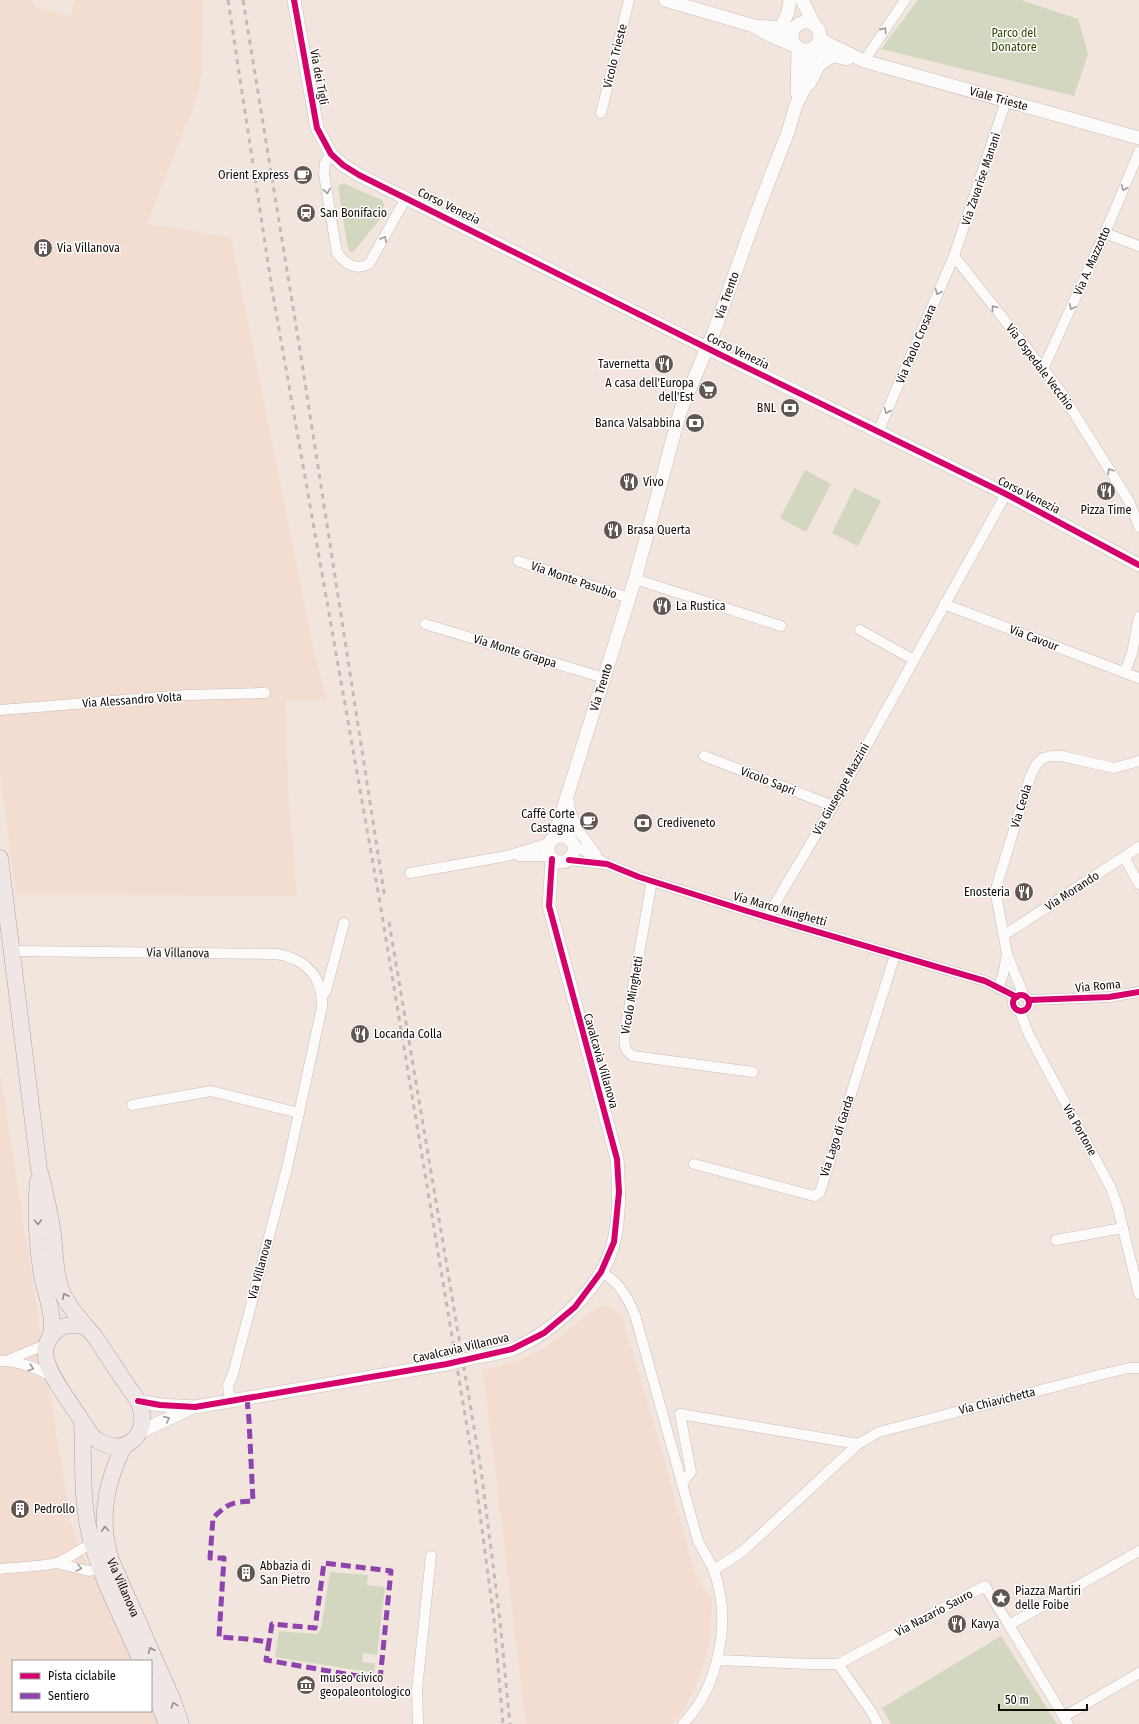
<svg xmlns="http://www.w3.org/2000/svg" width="1139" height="1724" font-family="'Fira Sans Condensed',sans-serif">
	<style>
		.built { fill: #f3dcd0 }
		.green { fill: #d4d7c0 }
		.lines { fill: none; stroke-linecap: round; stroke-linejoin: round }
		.minor-casing { stroke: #c8bdb8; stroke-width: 11 }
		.tertiary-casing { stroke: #c8bdb8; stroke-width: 14 }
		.primary-casing { stroke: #b1a1a0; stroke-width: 17 }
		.minor { stroke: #fdfbfa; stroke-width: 10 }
		.tertiary { stroke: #fdfbfa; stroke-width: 13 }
		.primary { stroke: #eee7e6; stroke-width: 16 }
		.rail { stroke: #c0bcba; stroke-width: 3; stroke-dasharray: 5 5; stroke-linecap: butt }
		.tertiary-bridge-casing { stroke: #c8bdb8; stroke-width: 14; stroke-linecap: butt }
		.tertiary-bridge { stroke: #fdfbfa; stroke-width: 13 }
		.quiet { stroke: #8e44ad; stroke-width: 5; stroke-dasharray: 10 5; stroke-linecap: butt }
		.cycleway-casing { stroke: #fff; stroke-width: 8 }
		.cycleway { stroke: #d6006c; stroke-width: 6 }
		.oneway { stroke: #9f9b99 }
		.oneway2 { stroke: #968f8d }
		.labels { text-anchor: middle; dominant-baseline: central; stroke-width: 3; stroke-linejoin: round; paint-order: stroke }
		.park-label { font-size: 12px; fill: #304a00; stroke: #fff }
		.street-label { font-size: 12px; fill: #130b07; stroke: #fff }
		.poi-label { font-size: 12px; fill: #130b07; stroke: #fff; text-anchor: start }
	</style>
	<rect width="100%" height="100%" fill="#f2e5de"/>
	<!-- built -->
	<g class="built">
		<polygon points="0,0 33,0 34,7 71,16 75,0 203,0 202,74 196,100 147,224 231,237 315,656 327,700 285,701 289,802 297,896 16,895 0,771"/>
		<polygon points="0,1072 70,1521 89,1571 98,1572 135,1661 13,1661 13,1711 151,1711 151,1702 159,1724 0,1724"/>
		<polygon points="606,1305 612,1308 622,1317 665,1462 694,1572 712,1601 711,1627 706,1659 695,1688 679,1717 672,1724 526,1724 483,1371 531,1356 543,1349 598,1307"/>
	</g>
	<!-- green -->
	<g class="green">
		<polygon points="918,0 1021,0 1078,19 1088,54 1074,96 881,49"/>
		<polygon points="343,183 382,200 384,205 383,216 353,252 349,251 347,244 338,186"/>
		<polygon points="805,470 831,484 806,532 780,518"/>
		<polygon points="854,488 881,501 858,546 832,533"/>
		<polygon points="330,1572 368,1575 367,1585 385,1587 377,1655 363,1653 362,1662 375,1663 374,1673 275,1657 279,1631 317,1634 321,1629"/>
		<polygon points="1001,1636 1057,1724 891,1724 882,1708"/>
	</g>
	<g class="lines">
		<!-- minor casing -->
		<g class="minor-casing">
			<g id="minor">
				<polyline points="864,61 905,0"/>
				<polyline points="601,113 629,0"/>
				<path d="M 331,154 L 325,163 L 324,174 L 337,253 C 346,264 355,271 369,264 L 406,198"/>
				<polyline points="1105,233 1139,246"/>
				<polyline points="954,256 1059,389 1129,501 1139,527"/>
				<polyline points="1043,369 1105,233 1139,152"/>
				<polyline points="878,432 954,256 1006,101"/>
				<polyline points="518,561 629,598"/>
				<polyline points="635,579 781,626"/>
				<polyline points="944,604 1139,678"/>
				<polyline points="425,624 604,678"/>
				<polyline points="860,630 914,660"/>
				<polyline points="1125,672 1132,653 1139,617"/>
				<polyline points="0,710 187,695 265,693"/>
				<polyline points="704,756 833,806"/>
				<polyline points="571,812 577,829 596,854"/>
				<polyline points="574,845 607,864 639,877 750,912 985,981 1017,997"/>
				<polyline points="519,856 550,856"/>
				<polyline points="1124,857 1139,884"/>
				<polyline points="569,860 603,864"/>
				<polyline points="410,873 507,856 549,843"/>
				<path d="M 652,881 L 625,1031 C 624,1042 623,1050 633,1056 L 753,1072"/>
				<polyline points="767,917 833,806 1006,494"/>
				<polyline points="1004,935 1139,847"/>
				<path id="s1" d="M 12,951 L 277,954 C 305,959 323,976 322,1007 L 287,1168 L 233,1374 L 228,1386 L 230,1401"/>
				<polyline points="998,988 1003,975 1007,954"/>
				<circle cx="1021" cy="1003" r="8"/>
				<polyline points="1024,996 1007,954 997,900 997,885 1030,777 1036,765 1043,758 1051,756 1061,756 1114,768 1139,761"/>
				<polyline points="322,997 326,991 344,923"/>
				<polyline points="1029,1000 1109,997 1139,992"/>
				<polyline points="1020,1012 1029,1035 1111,1188 1118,1208 1139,1294"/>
				<polyline points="132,1105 211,1091 299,1113"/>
				<polyline points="694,1164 814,1196 820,1192 895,955"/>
				<polyline points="1056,1240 1123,1228"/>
				<path d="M 601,1272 C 619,1282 627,1296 635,1315 L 698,1541 C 703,1551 710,1561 714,1571 C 732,1620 719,1687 683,1724"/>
				<path d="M 0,1361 C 15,1360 40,1369 53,1377"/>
				<polyline points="6,1361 42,1346 48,1341"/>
				<polyline points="682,1483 691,1472 680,1414 858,1444"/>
				<polyline points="56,1563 89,1571 101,1568"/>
				<path d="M 0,1569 C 17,1567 40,1567 56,1563 C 70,1559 79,1548 93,1544"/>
				<polyline points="714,1570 743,1551 858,1444 879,1432 1103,1374 1129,1368 1139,1368"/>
				<polyline points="1009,1625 1068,1724"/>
				<polyline points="718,1660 810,1664 838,1664 985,1586 1009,1625 1139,1551"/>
				<polyline points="838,1664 871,1711 878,1724"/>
				<polyline points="1065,1716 1139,1673"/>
				<polyline points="418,1724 417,1689 431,1556"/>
			</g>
		</g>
		<!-- tertiary casing -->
		<g class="tertiary-casing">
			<g id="tertiary">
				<polyline points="294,0 317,128 331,154 343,165 359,175 723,356 1006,494 1139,565"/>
				<polyline points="665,0 754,26 794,29"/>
				<polyline points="802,0 815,26"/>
				<circle cx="806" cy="36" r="14"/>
				<polyline points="757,28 767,34 795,46"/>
				<polyline points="781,28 788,12 790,0"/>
				<path id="s2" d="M 819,39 L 864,61 L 1139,138"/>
				<polyline points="813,48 818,52 847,59"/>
				<polyline points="809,84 819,65 832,56"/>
				<polyline points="797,93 798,48"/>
				<polyline points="568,804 569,837"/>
				<circle cx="561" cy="849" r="13"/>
				<path id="s3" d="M 554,838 L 635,579 L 680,412 L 715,329 L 757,212 L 788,132 L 796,105 L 804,89 L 810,58 L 810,50"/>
				<path d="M 472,1358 C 485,1355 500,1354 513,1349 C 555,1331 603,1287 614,1241 C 620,1214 619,1187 617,1159 L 549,906 L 552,859"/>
				<polyline points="138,1401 160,1405 195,1407 447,1364"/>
				<polyline points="140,1432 191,1408"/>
			</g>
		</g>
		<!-- primary casing -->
		<g class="primary-casing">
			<g id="primary">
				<path d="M 0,858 L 39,1169 C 45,1191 50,1213 53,1235 C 55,1252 55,1271 60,1287 C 67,1307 82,1321 95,1337 C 106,1353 116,1369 127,1385 C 131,1392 138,1398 140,1406 C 150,1435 124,1458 97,1440 C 90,1436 87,1428 82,1421 C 72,1405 49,1376 46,1358 C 44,1349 47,1339 54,1333 C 63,1323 75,1324 87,1327"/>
				<path d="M 38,1181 C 35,1212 37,1245 42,1276 C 46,1296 55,1315 51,1336"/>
				<path d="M 82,1422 C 84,1458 81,1495 89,1531 C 98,1573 124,1621 141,1661"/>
				<path id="s4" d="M 124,1446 C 106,1482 98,1520 111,1560 L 173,1701 L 181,1724"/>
				<polyline points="151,1683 167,1724"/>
			</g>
		</g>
		<!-- minor -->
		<use href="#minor" class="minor"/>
		<!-- tertiary -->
		<use href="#tertiary" class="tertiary"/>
		<!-- primary -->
		<use href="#primary" class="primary"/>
		<!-- rail -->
		<g class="rail">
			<polyline points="228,0 272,289 381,909 474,1469 494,1620 503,1724"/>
			<polyline points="243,0 299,344 385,899"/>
			<polyline points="389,922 481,1469 500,1621 510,1724"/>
		</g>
		<!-- tertiary-bridge casing -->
		<g class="tertiary-bridge-casing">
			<polyline id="tertiary-bridge" points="447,1364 472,1358"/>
		</g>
		<!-- tertiary-bridge -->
		<use href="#tertiary-bridge" class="tertiary-bridge"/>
		<!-- quiet -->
		<path class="quiet" d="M 247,1399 L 249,1420 L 253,1501 C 232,1502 228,1503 213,1518 L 210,1558 L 224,1558 L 219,1637 L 247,1639 L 269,1642 L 266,1660 L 380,1680 L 391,1571 L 324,1563 L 315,1628 L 272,1624 L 269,1642"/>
		<!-- cycleway casing -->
		<g class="cycleway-casing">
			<g id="cycleway">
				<polyline points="294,0 317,128 331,154 343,165 359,175 723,356 1006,494 1139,565"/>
				<polyline points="569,860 607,864 639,877 750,912 985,981 1017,997"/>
				<circle cx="1021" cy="1003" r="8"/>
				<polyline points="1029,1000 1109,997 1139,992"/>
				<polyline points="138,1401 160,1405 195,1407 447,1364 512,1349 544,1333 575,1307 601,1272 614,1242 619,1192 617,1159 549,906 552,859"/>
			</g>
		</g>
		<!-- cycleway -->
		<use href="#cycleway" class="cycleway"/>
	</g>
	<!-- one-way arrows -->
	<defs><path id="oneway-chevron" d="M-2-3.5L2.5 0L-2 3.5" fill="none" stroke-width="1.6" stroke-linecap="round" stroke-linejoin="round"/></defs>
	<g class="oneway">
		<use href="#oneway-chevron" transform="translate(884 30) rotate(-55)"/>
		<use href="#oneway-chevron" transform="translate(1124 188) rotate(113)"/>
		<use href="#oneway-chevron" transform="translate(327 191) rotate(80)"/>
		<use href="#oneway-chevron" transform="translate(384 239) rotate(-61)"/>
		<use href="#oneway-chevron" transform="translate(938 292) rotate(113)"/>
		<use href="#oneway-chevron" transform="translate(1072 307) rotate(114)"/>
		<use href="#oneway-chevron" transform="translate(994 308) rotate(-128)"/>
		<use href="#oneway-chevron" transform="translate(887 411) rotate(113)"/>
		<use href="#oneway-chevron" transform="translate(1110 471) rotate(-122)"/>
		<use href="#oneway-chevron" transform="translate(31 1368) rotate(16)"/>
		<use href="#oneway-chevron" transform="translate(167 1419) rotate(-24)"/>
		<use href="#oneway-chevron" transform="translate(79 1568) rotate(14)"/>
	</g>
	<g class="oneway2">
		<use href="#oneway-chevron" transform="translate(38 1222) rotate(87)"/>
		<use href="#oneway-chevron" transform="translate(65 1296) rotate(-116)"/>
		<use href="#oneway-chevron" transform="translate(105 1529) rotate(-94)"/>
		<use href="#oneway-chevron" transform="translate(151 1650) rotate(-113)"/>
		<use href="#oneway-chevron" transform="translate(174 1705) rotate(-110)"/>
	</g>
	<!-- icons -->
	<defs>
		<g id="cafe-disc" transform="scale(1)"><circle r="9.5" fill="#615752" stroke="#fff"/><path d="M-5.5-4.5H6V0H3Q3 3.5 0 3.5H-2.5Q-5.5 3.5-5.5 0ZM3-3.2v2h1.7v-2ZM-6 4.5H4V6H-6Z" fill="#fff"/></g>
		<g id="station-disc" transform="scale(1)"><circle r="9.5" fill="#615752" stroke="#fff"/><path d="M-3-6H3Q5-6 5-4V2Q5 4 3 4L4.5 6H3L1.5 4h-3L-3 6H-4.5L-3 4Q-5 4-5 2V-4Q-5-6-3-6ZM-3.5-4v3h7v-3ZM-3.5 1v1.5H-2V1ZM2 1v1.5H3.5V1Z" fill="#fff"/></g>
		<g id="building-disc" transform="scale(1)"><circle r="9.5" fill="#615752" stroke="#fff"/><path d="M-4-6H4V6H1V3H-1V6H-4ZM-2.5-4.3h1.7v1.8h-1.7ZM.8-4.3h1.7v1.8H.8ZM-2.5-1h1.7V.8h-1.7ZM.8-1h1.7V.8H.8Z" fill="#fff"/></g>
		<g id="restaurant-disc" transform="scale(1)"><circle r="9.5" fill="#615752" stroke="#fff"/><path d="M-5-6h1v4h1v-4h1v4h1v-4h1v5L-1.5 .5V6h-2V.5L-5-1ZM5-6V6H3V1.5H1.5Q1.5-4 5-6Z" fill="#fff"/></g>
		<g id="supermarket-disc" transform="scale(1)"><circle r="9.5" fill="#615752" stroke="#fff"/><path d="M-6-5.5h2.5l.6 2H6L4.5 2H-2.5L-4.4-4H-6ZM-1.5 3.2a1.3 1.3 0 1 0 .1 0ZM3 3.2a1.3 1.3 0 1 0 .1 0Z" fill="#fff"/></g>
		<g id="bank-disc" transform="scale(1)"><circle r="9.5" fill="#615752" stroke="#fff"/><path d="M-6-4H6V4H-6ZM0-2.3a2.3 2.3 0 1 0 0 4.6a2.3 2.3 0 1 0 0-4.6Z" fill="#fff"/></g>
		<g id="sight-disc" transform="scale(1)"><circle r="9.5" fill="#615752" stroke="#fff"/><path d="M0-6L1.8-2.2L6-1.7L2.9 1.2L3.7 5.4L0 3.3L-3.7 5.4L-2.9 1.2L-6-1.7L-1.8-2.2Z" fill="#fff"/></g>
		<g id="museum-disc" transform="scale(1)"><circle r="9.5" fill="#615752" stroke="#fff"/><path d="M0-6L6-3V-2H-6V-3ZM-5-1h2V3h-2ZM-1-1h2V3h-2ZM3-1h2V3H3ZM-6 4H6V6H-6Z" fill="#fff"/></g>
	</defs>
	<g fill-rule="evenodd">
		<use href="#cafe-disc" x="303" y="175"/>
		<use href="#station-disc" x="306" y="213"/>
		<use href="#building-disc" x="43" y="248"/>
		<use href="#restaurant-disc" x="664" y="364"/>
		<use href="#supermarket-disc" x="708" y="390"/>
		<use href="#bank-disc" x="790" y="408"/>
		<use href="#bank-disc" x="695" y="423"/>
		<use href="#restaurant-disc" x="629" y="482"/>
		<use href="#restaurant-disc" x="1106" y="491"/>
		<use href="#restaurant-disc" x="613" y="530"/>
		<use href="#restaurant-disc" x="662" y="606"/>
		<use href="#cafe-disc" x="589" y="821"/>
		<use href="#bank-disc" x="643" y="823"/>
		<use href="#restaurant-disc" x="1024" y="892"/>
		<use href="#restaurant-disc" x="360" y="1034"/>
		<use href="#building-disc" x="20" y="1509"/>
		<use href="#building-disc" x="246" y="1573"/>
		<use href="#sight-disc" x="1001" y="1598"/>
		<use href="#restaurant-disc" x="957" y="1624"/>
		<use href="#museum-disc" x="306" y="1685"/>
	</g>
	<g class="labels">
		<!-- park labels -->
		<g class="park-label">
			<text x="1014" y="33">Parco del<tspan x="1014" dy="14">Donatore</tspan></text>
		</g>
		<!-- street labels -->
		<g class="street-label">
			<text transform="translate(615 56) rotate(-76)">Vicolo Trieste</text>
			<text transform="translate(319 77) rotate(80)">Via dei Tigli</text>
			<text stroke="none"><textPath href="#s2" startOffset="190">Viale Trieste</textPath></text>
			<text transform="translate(981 179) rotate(-71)">Via Zavarise Manani</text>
			<text transform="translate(449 206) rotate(26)">Corso Venezia</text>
			<text transform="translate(1092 261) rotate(-66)">Via A. Mazzotto</text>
			<text stroke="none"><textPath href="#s3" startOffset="570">Via Trento</textPath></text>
			<text transform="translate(916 344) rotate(-67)">Via Paolo Crosara</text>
			<text transform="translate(738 351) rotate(26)">Corso Venezia</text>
			<text transform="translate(1040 367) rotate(53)">Via Ospedale Vecchio</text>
			<text transform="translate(1029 495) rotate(27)">Corso Venezia</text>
			<text transform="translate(574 580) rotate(19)">Via Monte Pasubio</text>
			<text transform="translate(1034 638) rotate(21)">Via Cavour</text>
			<text transform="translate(515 651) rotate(17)">Via Monte Grappa</text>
			<text stroke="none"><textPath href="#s3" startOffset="158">Via Trento</textPath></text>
			<text transform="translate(132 700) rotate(-4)">Via Alessandro Volta</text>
			<text transform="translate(768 781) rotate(21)">Vicolo Sapri</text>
			<text transform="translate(841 789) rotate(-61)">Via Giuseppe Mazzini</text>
			<text transform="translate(1021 806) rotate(-73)">Via Ceola</text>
			<text transform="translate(1072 891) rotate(-33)">Via Morando</text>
			<text transform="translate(780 909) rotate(16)">Via Marco Minghetti</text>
			<text stroke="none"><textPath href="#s1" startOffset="166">Via Villanova</textPath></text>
			<text transform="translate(1098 986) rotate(-5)">Via Roma</text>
			<text transform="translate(632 995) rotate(-80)">Vicolo Minghetti</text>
			<text transform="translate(601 1061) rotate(74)">Cavalcavia Villanova</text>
			<text transform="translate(1080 1130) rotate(61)">Via Portone</text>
			<text transform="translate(837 1136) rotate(-72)">Via Lago di Garda</text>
			<text transform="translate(260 1269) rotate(-75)">Via Villanova</text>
			<text transform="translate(461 1348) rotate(-13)">Cavalcavia Villanova</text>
			<text transform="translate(997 1401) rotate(-14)">Via Chiavichetta</text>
			<text stroke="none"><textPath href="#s4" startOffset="148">Via Villanova</textPath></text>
			<text transform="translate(934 1613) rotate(-28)">Via Nazario Sauro</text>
		</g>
		<!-- poi labels -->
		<g class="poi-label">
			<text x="289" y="175" text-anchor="end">Orient Express</text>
			<text x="320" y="213">San Bonifacio</text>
			<text x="57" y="248">Via Villanova</text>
			<text x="650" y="364" text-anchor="end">Tavernetta</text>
			<text x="694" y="383" text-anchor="end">A casa dell'Europa<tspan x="694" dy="14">dell'Est</tspan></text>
			<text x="776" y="408" text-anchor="end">BNL</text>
			<text x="681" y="423" text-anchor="end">Banca Valsabbina</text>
			<text x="643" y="482">Vivo</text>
			<text x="1106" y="510" text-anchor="middle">Pizza Time</text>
			<text x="627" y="530">Brasa Querta</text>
			<text x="676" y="606">La Rustica</text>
			<text x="575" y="814" text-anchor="end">Caffè Corte<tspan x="575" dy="14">Castagna</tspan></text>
			<text x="657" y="823">Crediveneto</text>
			<text x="1010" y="892" text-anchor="end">Enosteria</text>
			<text x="374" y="1034">Locanda Colla</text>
			<text x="34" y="1509">Pedrollo</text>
			<text x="260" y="1566">Abbazia di<tspan x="260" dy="14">San Pietro</tspan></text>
			<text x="1015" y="1591">Piazza Martiri<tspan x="1015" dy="14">delle Foibe</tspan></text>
			<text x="971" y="1624">Kavya</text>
			<text x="320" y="1678">museo civico<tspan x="320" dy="14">geopaleontologico</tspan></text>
		</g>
	</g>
	<!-- legend -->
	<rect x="12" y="1660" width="140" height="52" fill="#ffffff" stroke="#a19d9c"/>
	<rect x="20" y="1673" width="20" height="6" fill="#d6006c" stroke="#a19d9c"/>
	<text x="48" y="1680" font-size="12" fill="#130b07">Pista ciclabile</text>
	<rect x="20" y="1693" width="20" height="6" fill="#8e44ad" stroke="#a19d9c"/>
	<text x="48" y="1700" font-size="12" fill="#130b07">Sentiero</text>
	<!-- scale -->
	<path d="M999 1704v6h88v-6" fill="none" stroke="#130b07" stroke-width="2"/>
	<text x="1005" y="1704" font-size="12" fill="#130b07" stroke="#ffffff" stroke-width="3" paint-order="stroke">50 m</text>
</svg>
